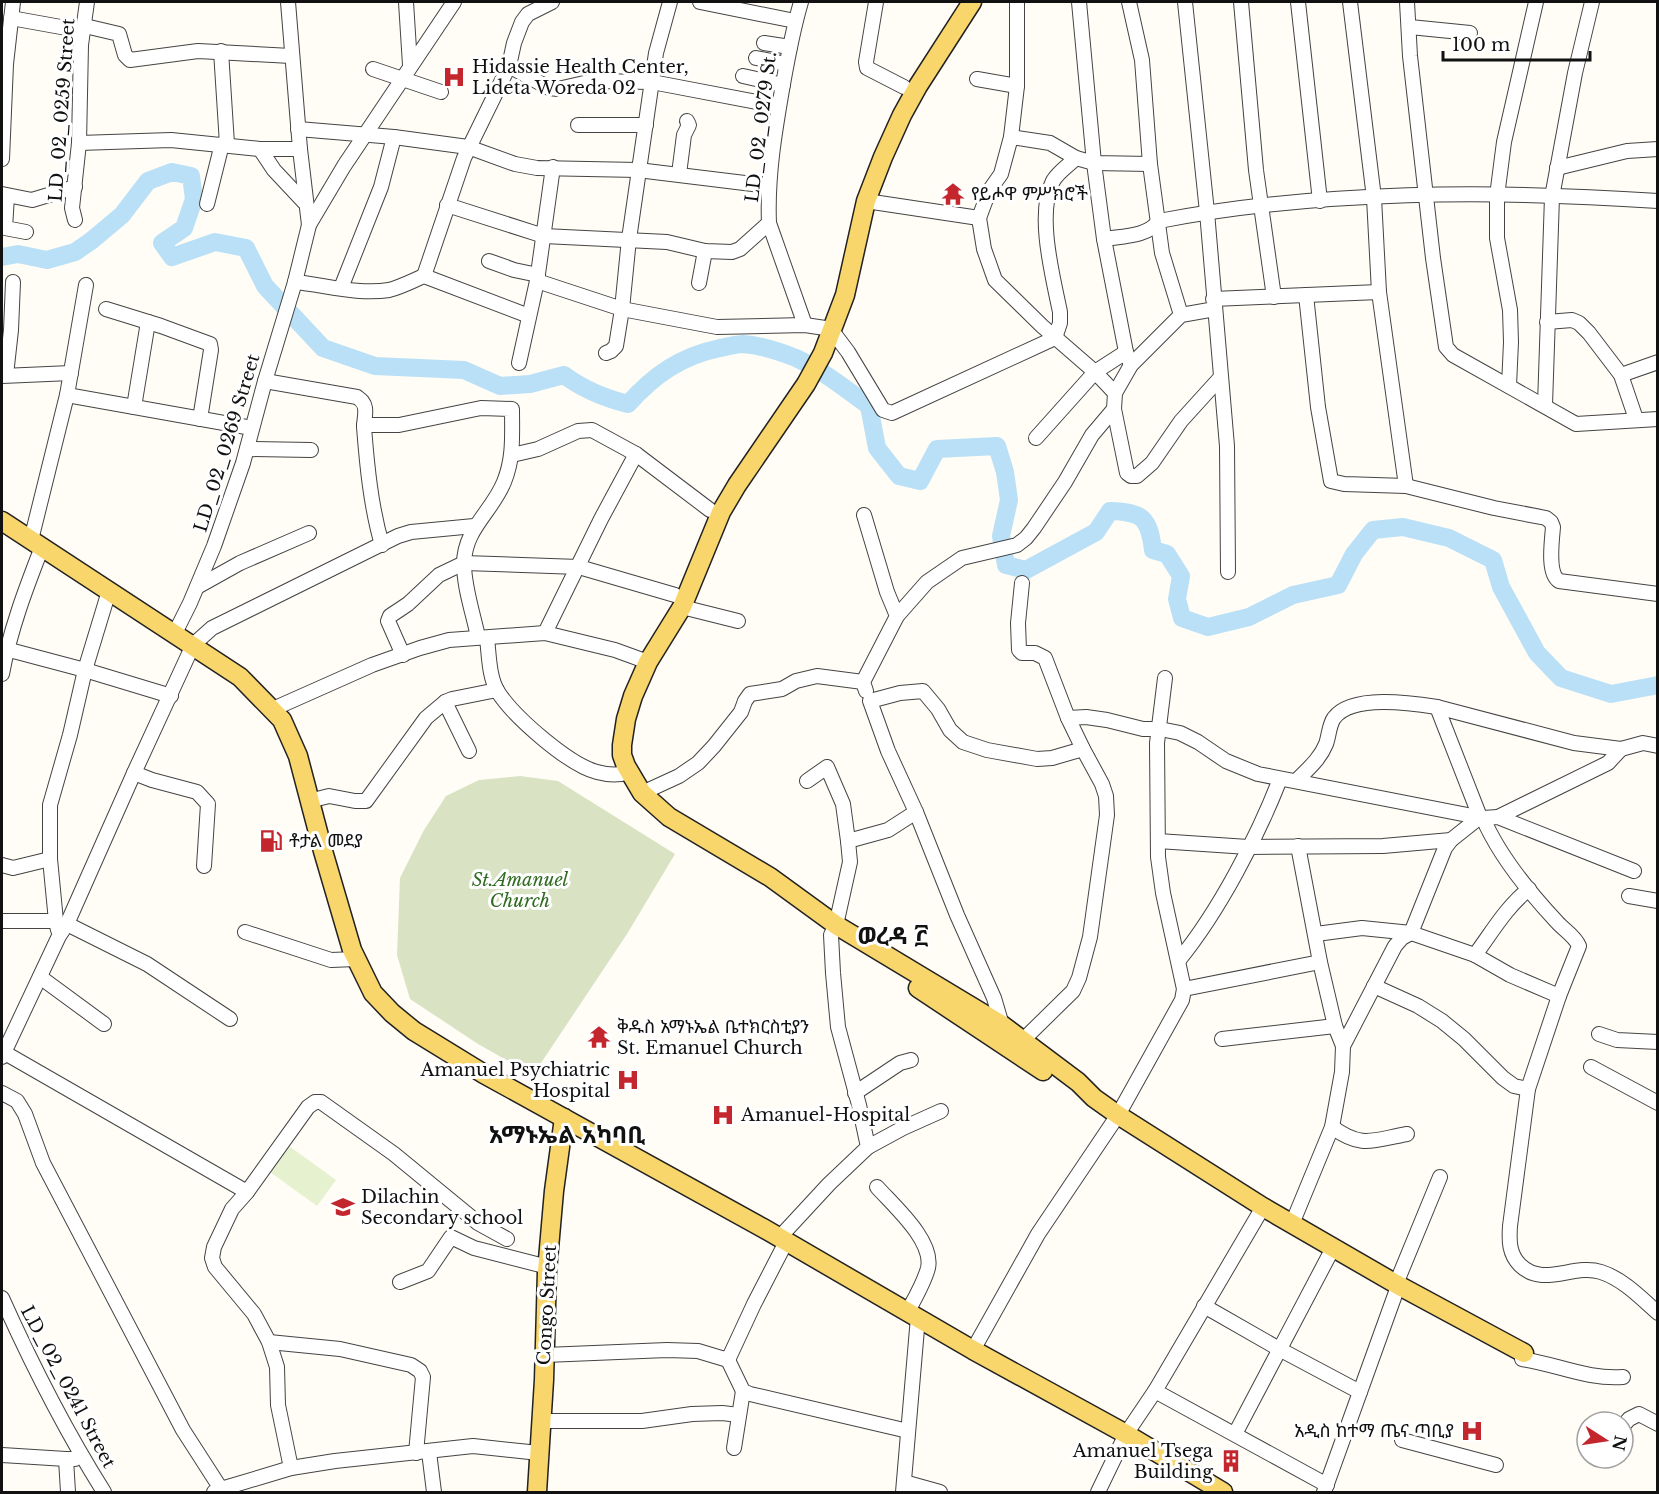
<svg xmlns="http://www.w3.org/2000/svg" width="1659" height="1494" font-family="'Libre Baskerville','Noto Sans Ethiopic',serif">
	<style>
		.cemetery { fill: #d9e3c4 }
		.pitch { fill: #e6f2cf }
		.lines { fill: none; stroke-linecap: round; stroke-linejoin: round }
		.river { stroke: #b9e0f7; stroke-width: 18 }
		.minor-casing { stroke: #444; stroke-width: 16 }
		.major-casing { stroke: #222; stroke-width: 21 }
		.minor { stroke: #fff; stroke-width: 14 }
		.major { stroke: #f9d66b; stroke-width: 18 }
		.labels { text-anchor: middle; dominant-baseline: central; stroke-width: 6; stroke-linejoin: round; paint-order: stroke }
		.poi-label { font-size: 18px; fill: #111; stroke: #fff; text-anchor: start }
		.street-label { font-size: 18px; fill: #111; stroke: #fff }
		.park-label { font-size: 18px; font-style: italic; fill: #2f6b1f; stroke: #fff }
		.district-label { font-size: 24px; font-weight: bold; fill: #111; stroke: #fff }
	</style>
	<rect width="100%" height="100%" fill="#fffdf5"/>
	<!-- cemetery -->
	<polygon class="cemetery" points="520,776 558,781 675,854 627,934 533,1075 478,1044 410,999 397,955 400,878 424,830 446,796 479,780"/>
	<!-- pitch -->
	<polygon class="pitch" points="289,1146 336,1180 317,1206 270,1172"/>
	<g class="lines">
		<!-- river -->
		<path class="river" d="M 2,257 L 18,254 L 47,260 L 75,252 L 91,241 L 122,215 L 148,181 L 172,172 L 191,176 L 194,199 L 184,228 L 162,243 L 172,257 L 215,242 L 246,248 L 265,286 L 323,348 L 375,366 L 464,370 L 500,386 L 530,384 L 564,375 C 584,390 604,398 628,404 C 654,375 681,356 720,348 C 727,347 735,344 743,344 C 759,345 781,352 796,358 C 822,370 846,389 869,406 L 877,448 L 899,476 L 920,481 L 937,449 L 997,446 L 1005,472 L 1009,500 L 1001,536 L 1006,565 L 1026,570 L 1096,532 L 1110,511 C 1143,512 1149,518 1153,550 L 1167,554 L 1181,576 L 1177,599 L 1182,618 L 1208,627 L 1249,617 L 1293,595 L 1338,585 L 1354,554 L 1373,530 L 1403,527 L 1449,538 L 1493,560 L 1501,587 L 1537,653 L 1561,678 L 1611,694 L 1658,685"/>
		<!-- minor casing -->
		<g class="minor-casing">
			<g id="minor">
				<polyline points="288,2 300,149 309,225"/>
				<polyline points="406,2 410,65"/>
				<polyline points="700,2 795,21"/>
				<path d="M 801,2 C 793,29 788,56 783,84 C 775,130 767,176 769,223 L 805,325"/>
				<polyline points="876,2 866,62 867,68 904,87"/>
				<path d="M 1079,2 L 1094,163 L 1104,239 C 1122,236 1147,237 1159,221 C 1321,190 1493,190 1658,201"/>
				<polyline points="1129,2 1142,60 1150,164 1162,253 1181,315"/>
				<polyline points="1185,2 1207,212 1227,446 1228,572"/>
				<polyline points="1241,2 1256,170 1274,297"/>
				<polyline points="1298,2 1320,201"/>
				<polyline points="1350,2 1374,198 1379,292 1406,486"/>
				<polyline points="1407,2 1410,56 1433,258 1446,347 1453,355 1576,424 1658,419"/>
				<polyline points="11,18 83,31"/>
				<polyline points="85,26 119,34 125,55 130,60 198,51 291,56"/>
				<polyline points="1410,27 1470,33"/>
				<polyline points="764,43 790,47"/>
				<polyline points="221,51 227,144"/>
				<polyline points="756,58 786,64"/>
				<polyline points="509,66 549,88 558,89 593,81 652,82 778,106"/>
				<polyline points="373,69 441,92"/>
				<polyline points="743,76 783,85"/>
				<polyline points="977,79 1017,86"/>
				<polyline points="578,125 646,125"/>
				<polyline points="298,129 394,137 468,147 515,164 537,168 638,170 769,186"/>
				<polyline points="1011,137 1050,143 1076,158 1094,163 1150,164"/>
				<polyline points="79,143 171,140 260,149 300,149"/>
				<polyline points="260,149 274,170 304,202"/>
				<polyline points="2,159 6,64 13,2"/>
				<polyline points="1557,168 1627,151 1658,149"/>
				<polyline points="679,174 684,135 689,125 687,121"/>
				<polyline points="2,194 32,200 75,187"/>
				<polyline points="7,196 5,228 26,232"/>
				<polyline points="866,201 979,218 989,191 1001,174 1011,137 1017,86 1017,2"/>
				<polyline points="207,204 222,144"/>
				<polyline points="447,205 544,236 667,242 705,251 732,252 740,249 769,223"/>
				<polyline points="979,218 984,249 995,280 1042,326 1095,372 1115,393"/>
				<polyline points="75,220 72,208 79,143 81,45 87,2"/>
				<polyline points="1104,239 1126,352 1131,365"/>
				<polyline points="489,261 514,270 538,275"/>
				<polyline points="424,276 464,158 509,66 514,43 522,22 528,14 552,2"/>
				<path d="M 537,281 L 622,309 L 701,324 L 717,327 L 805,325 L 825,328 L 833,332 L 848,352 L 883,410 L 892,413 L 1055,338 L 1060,323 L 1060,312 C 1053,277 1036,214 1053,181 C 1058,172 1069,165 1076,158"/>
				<path d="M 295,282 C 325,285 359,295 389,290 C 401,287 412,281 424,276 L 529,316"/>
				<polyline points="699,283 705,251"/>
				<polyline points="341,288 381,187 394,137"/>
				<path d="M 1306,295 L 1318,407 L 1331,481 L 1344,484 L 1406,486 L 1494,508 L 1546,518 L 1551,522 L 1553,527 C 1552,541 1547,573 1559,581 L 1658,594"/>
				<polyline points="1213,299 1379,292"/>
				<polyline points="106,309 161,326 210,344 211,350 200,419"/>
				<polyline points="1547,322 1572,320 1579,323 1589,333 1621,375 1636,419"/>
				<polyline points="606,353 611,351 616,346 622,309 629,239 656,53 670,2"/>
				<polyline points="519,363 537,281 553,167"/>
				<polyline points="6,375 11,330 13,282"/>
				<polyline points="1621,375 1658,362"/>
				<polyline points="2,376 71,373"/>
				<path d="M 265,381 L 357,397 C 361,400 364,402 365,408 C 366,414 364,421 364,427 C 367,466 371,507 382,545"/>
				<polyline points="1509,386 1511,342 1510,310 1497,238 1497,196 1504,142 1536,2"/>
				<polyline points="67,395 252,428"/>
				<polyline points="1545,405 1552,197 1575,73 1592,2"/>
				<polyline points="134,407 148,322"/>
				<polyline points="1114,409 1127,473 1131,476 1137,476 1152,463 1181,421 1220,378"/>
				<path d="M 364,425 L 399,425 L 481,408 L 512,409 C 512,434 514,458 504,482 C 492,512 464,529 464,564 C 464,587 473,613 478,637"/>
				<polyline points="1036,438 1095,372 1126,352"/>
				<polyline points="247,449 311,450"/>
				<polyline points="512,455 538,449 578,431 592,430 636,454 710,510"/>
				<polyline points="864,515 887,592 897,616 863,682 866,691"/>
				<polyline points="31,540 67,395 86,285"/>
				<polyline points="1022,583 1018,623 1019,650 1022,653 1035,653 1045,658 1068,718"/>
				<polyline points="197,587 240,563 309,533"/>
				<polyline points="682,607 738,621"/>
				<polyline points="897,616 927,582 962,558 1017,545 1026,538 1034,528 1065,482 1092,435 1114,409 1115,393 1131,365 1181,315 1215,309"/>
				<polyline points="175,633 190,603 214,546 243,463 265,381 295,282 309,225 344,166 454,2"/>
				<polyline points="545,633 601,519 636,454"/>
				<path d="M 487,638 C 489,655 489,678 498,692 C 514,717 569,765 597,772 C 608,775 618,776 629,772"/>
				<polyline points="2,648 85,670 171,696"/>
				<polyline points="403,655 388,621 390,616 408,604 439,575 464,563 579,567 675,595"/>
				<path d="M 2,674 C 10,630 26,588 42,547"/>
				<polyline points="445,702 469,751"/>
				<polyline points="273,709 372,665 420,648 449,640 545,633 615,650 648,662"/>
				<polyline points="134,773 152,780 197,792 208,804 204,866"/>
				<path d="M 1297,780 C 1308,769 1320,759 1326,744 C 1329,736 1329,725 1334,718 C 1352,694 1411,703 1437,707"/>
				<polyline points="807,781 827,767 843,804 848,841"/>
				<polyline points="642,793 679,776 698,763 714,746 741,712 745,701 750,694 782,689 796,681 817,676 863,682"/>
				<polyline points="309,801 329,796 355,801 366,801 426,718 445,702 452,699 497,690"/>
				<polyline points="1498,817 1608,763 1621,749"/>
				<path d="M 1483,818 C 1499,856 1529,892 1557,922 C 1564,930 1575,936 1579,946 L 1559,996 L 1528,1089 L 1510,1226 C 1509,1241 1509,1254 1520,1265 C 1543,1288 1574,1263 1601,1272 C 1623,1279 1641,1298 1658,1313"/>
				<polyline points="1158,841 1248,847 1383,846 1451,840"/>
				<polyline points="2,865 13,868 50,859"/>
				<polyline points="1629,896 1658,901"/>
				<polyline points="2,921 56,921 58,930"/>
				<polyline points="56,921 50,859 50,805 70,735 85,670 109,591"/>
				<polyline points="67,924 147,964 230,1019"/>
				<polyline points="245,932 331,960 356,959"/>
				<polyline points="1316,934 1362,928 1411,933 1475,955 1510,975 1559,996"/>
				<path d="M 1475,955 C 1492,932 1507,906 1529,889"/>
				<path d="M 1179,960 C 1219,911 1257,838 1280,779"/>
				<polyline points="40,977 104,1024"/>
				<polyline points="1374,986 1418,1006 1442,1021 1464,1039 1503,1078 1514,1086 1528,1089"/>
				<polyline points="1184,989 1320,962"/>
				<polyline points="1002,1025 994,998 957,915 916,812 888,751 870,701 900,693 923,691 938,709 950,730 963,742 987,750 1037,759 1052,758 1083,749"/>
				<polyline points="1599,1034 1617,1040 1658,1042"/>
				<polyline points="1222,1039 1335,1026"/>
				<polyline points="1022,1041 1073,991 1079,978 1090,937 1107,815 1106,796 1102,784 1083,749 1068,718 1086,717 1107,720 1143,729 1160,729 1180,733 1198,742 1226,761 1258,774 1483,818 1498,817 1634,871"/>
				<polyline points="1343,1046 1395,946 1402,938 1411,933 1445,848 1451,840 1480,817 1437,707 1574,743 1621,749 1643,743 1658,746"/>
				<polyline points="5,1053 247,1192"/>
				<polyline points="2,1057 59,936 67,924 134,773 193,645 212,628 398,536 411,532 474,526"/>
				<polyline points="1591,1067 1658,1103"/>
				<polyline points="2,1093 17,1101 25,1114 43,1163 183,1430 221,1489"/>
				<polyline points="855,1093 900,1063 911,1060"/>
				<path d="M 1332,1127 C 1362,1149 1373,1140 1407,1134"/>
				<polyline points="868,1147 903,1128 941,1111"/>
				<path d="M 877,1187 C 894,1206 934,1241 928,1268 C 924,1283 915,1298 908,1311"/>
				<polyline points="1292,1224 1332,1127 1342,1072 1343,1046 1335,1026 1320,962 1298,846"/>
				<polyline points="779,1238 829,1184 868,1147 859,1105 838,1027 833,973 831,935 836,925 850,862 848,841 888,830 916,812"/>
				<polyline points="400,1282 428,1271 451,1237 474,1248 548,1267"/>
				<path d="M 2,1298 C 32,1365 65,1430 104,1492"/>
				<polyline points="1204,1306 1281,1350 1360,1392"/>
				<polyline points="269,1342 340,1349 411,1365 420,1371 423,1377 416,1453"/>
				<polyline points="973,1350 1038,1234 1118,1115 1182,1000 1184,989 1163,893 1158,857 1157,743 1165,678"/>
				<polyline points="545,1355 667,1350 698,1351 728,1360 754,1304 786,1242"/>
				<path d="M 1522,1359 C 1556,1364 1589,1380 1623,1377"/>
				<polyline points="728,1360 743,1391 750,1394 908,1431"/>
				<polyline points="1155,1391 1327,1485"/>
				<polyline points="542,1421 642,1421 692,1414 722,1413 739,1415"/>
				<polyline points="1623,1426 1629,1419 1639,1414 1658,1424"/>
				<polyline points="1235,1434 1333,1248"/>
				<polyline points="1402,1440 1496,1465"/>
				<polyline points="734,1448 743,1391"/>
				<polyline points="429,1452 434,1492"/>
				<polyline points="2,1455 66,1459"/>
				<polyline points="291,1468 278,1405 277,1367 269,1342 254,1314 215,1267 212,1258 214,1247 232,1209 247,1192 308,1107 315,1102 321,1102 394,1154 478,1223 507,1239"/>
				<polyline points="904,1482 940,1492"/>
				<polyline points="68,1492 66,1459 75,1459"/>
				<polyline points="214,1492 221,1489 291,1468 335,1461 473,1446 539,1453"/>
				<polyline points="903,1492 918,1317"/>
				<polyline points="1098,1492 1126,1434 1155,1391 1263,1207"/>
				<polyline points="1324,1492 1396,1292 1396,1284 1440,1177"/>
			</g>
		</g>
		<!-- major casing -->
		<g class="major-casing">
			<g id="major">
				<polyline points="972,2 918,86 902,115 883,157 866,201 845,295 823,353 806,384 737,485 721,512 682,607 648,662 633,696 626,719 622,745 622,755 626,766 642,793 669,817 770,877 836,925 1002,1025 1078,1082 1094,1098 1118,1115 1263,1207 1396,1284 1524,1353"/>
				<polyline points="2,521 240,677 282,720 298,756 323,851 352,950 373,993 392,1013 414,1031 484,1074 763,1228 973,1350 1126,1434 1223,1492"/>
				<polyline points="918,988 1043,1071"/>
				<polyline points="537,1492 544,1380 547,1271 554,1191 564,1118"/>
			</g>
		</g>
		<!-- minor -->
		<use href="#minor" class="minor"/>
		<!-- major -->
		<use href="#major" class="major"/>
	</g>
	<!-- icons -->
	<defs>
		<g id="hospital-bare" transform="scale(1.8)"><path d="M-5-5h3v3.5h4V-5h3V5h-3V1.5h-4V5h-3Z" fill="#c4262e" stroke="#fff" stroke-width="2.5" paint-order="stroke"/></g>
		<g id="temple-bare" transform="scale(1.8)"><path d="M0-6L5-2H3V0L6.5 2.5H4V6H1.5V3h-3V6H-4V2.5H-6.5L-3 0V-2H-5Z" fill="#c4262e" stroke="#fff" stroke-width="2.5" paint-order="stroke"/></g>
		<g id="fuel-bare" transform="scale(1.8)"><path d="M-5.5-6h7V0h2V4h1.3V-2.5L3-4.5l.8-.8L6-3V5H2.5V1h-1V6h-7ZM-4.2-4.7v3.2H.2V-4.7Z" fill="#c4262e" stroke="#fff" stroke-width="2.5" paint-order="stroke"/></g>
		<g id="school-bare" transform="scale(1.8)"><path d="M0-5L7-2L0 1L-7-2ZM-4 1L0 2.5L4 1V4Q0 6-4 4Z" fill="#c4262e" stroke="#fff" stroke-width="2.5" paint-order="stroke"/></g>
		<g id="building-bare" transform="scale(1.8)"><path d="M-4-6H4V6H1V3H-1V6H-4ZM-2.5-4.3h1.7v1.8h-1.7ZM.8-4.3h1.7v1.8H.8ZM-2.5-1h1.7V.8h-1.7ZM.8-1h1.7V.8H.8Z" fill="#c4262e" stroke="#fff" stroke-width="2.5" paint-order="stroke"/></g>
	</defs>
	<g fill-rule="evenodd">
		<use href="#hospital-bare" x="454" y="77"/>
		<use href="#temple-bare" x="953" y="194"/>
		<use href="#fuel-bare" x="271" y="841"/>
		<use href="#temple-bare" x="599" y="1037"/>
		<use href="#hospital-bare" x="628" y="1080"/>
		<use href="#hospital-bare" x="723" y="1115"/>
		<use href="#school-bare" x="343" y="1207"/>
		<use href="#hospital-bare" x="1472" y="1431"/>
		<use href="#building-bare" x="1231" y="1461"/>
	</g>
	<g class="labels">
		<!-- poi labels -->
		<g class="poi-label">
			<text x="472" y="67">Hidassie Health Center,<tspan x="472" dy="21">Lideta Woreda 02</tspan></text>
			<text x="971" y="194">የይሖዋ ምሥክሮች</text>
			<text x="289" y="841">ቶታል መደያ</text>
			<text x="617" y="1027">ቅዱስ አማኑኤል ቤተክርስቲያን<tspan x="617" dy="21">St. Emanuel Church</tspan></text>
			<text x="610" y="1070" text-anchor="end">Amanuel Psychiatric<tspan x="610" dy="21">Hospital</tspan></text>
			<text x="741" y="1115">Amanuel-Hospital</text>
			<text x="361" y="1197">Dilachin<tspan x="361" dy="21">Secondary school</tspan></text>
			<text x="1454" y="1431" text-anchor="end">አዲስ ከተማ ጤና ጣቢያ</text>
			<text x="1213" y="1451" text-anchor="end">Amanuel Tsega<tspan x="1213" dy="21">Building</tspan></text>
		</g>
		<!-- street labels -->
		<g class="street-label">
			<text transform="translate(62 110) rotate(-86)">LD_02_0259 Street</text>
			<text transform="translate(761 127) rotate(-83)">LD_02_0279 St.</text>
			<text transform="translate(227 443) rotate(-73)">LD_02_0269 Street</text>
			<text transform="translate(547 1305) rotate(-87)">Congo Street</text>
			<text transform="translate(68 1387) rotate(62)">LD_02_0241 Street</text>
		</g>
		<!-- park labels -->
		<g class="park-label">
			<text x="520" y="880">St.Amanuel<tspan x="520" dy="21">Church</tspan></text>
		</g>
		<!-- district labels -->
		<g class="district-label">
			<text x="893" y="935">ወረዳ ፫</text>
			<text x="567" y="1134">አማኑኤል አካባቢ</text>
		</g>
	</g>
	<!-- border -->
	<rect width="1659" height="1494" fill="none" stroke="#111111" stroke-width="6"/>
	<!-- north arrow -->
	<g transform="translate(1605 1440) rotate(102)"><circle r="28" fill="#ffffff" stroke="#a0a0a0" stroke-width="1.5"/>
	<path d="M0-4.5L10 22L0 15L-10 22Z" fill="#c4262e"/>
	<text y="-9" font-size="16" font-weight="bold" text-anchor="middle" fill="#111111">N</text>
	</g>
	<!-- scale -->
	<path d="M1443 51v9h147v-9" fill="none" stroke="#111111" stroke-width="3"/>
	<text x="1452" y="51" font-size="18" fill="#111111" stroke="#ffffff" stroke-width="4.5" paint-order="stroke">100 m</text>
</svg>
